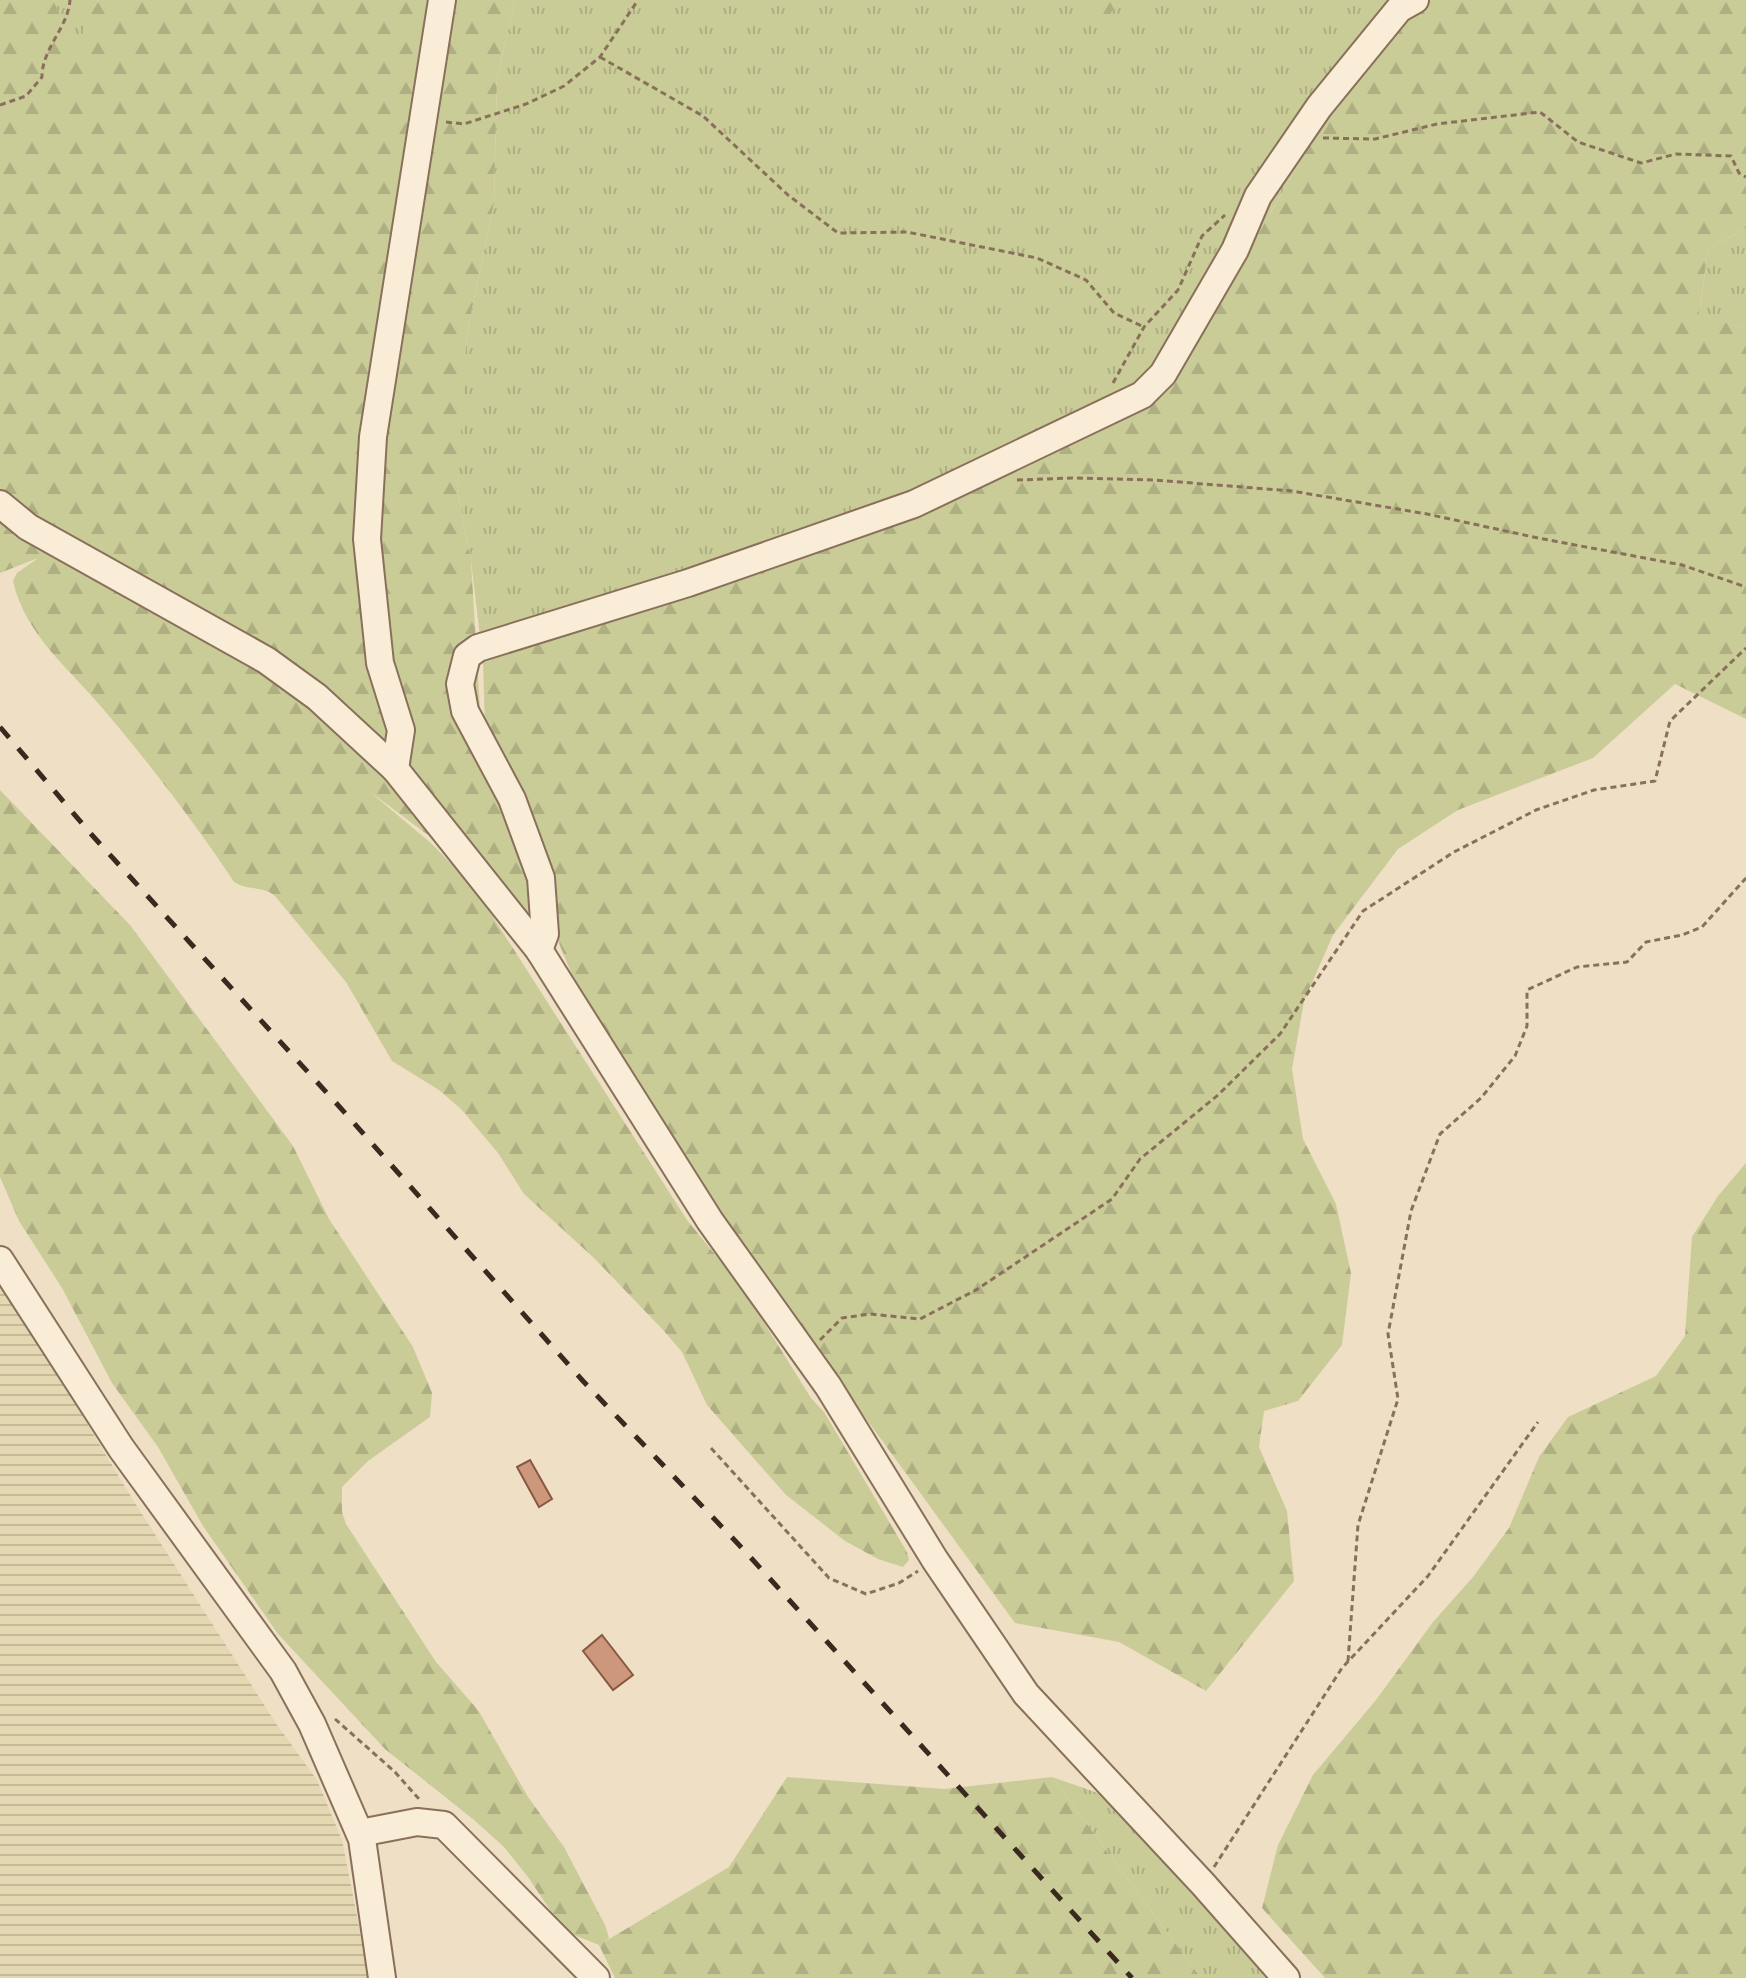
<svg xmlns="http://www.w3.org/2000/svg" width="1746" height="1978" font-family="'IBM Plex Serif',serif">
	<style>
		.farmland { fill: url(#farmland-rules) }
		.grass { fill: url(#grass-tufts) }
		.forest { fill: url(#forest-firs) }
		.building { fill: #cc977b; stroke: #885841; stroke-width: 2 }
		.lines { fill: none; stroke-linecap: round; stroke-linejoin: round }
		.minor-casing { stroke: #89705b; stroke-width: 30 }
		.path { stroke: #89705b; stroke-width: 3; stroke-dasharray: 6 4; stroke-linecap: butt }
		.minor { stroke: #f9edd8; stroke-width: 26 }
		.rail { stroke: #39291f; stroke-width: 5; stroke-dasharray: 14 14; stroke-linecap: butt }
	</style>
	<defs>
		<pattern id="farmland-rules" width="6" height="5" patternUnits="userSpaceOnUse" patternTransform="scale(2)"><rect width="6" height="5" fill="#e4d8b2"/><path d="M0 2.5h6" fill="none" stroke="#c4b999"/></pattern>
		<pattern id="grass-tufts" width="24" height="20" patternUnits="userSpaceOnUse" patternTransform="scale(2)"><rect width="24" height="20" fill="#cacc98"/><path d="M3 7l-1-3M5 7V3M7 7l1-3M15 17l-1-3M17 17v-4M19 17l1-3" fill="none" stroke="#aeaf83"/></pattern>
		<pattern id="forest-firs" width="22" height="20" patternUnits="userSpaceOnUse" patternTransform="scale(2)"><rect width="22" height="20" fill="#cacc98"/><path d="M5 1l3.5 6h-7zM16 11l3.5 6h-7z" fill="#aeaf83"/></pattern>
	</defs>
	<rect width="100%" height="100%" fill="#eedfc5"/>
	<!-- farmland -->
	<polygon class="farmland" points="0,1279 133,1500 275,1722 317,1780 342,1840 369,1978 0,1978"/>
	<!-- grass -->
	<g class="grass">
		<polygon points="54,0 99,0 87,19 74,63"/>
		<polygon points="515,0 1428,0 1326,116 1169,390 962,493 483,662 471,561 457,489 461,401 467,333 494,203 497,79"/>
		<polygon points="1746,228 1746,328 1699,316 1708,249"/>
		<polygon points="1052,1777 1101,1794 1268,1978 1201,1978"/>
	</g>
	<!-- forest -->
	<g class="forest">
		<path d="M 0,0 L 54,0 L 74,61 L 87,18 L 99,0 L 515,0 L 497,79 L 494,203 L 467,333 L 457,489 L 471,561 L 482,743 L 542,895 L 539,950 L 476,871 L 369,791 L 432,844 L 458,871 L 491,914 L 687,1220 L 743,1289 L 811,1398 L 824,1412 L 907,1552 L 909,1560 L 903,1567 L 878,1559 L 845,1541 L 786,1495 L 707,1405 L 682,1352 L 664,1331 L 594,1258 L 524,1194 L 498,1153 L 461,1109 L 439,1090 L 392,1061 L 346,982 L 275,896 C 263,885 247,891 234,882 C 195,823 150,764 104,710 C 70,669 25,635 13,581 L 17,573 L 38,558 L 0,573 Z"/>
		<polygon points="1067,0 1131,0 1095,22"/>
		<polygon points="1428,0 1746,0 1746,228 1708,249 1699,315 1746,328 1746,719 1675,684 1593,758 1458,810 1398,849 1333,935 1304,1001 1292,1069 1303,1139 1336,1204 1351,1273 1342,1345 1298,1401 1264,1411 1259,1447 1287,1511 1294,1581 1206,1691 1119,1642 1015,1623 722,1221 575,982 549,919 485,728 483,662 962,493 1169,390 1326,116 1417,6"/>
		<polygon points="0,790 130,925 293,1146 329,1219 413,1347 432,1393 430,1417 368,1461 342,1487 342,1512 346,1524 436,1662 478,1710 528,1797 564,1847 605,1925 609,1938 606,1941 729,1867 787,1777 944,1789 1052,1777 1201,1978 615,1978 599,1945 564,1931 528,1877 504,1847 474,1820 385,1749 278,1634 203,1526 158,1447 112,1383 62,1288 19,1221 0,1177"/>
		<polygon points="1746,1163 1746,1978 1325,1978 1262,1908 1278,1845 1313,1775 1376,1700 1433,1622 1473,1577 1509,1528 1539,1457 1568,1417 1656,1376 1685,1336 1692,1237 1718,1196"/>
	</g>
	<!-- building -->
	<g class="building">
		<polygon points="530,1460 552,1499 539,1507 517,1467"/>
		<polygon points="602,1635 633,1675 613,1690 583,1651"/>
	</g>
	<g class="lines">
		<!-- minor casing -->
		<g class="minor-casing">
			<g id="minor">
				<polyline points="0,504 28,527 266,660 317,697 395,769 539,950 710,1221 828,1386 935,1560 1026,1694 1203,1884 1286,1978"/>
				<polyline points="395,769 401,730 380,663 367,539 373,437 442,0"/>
				<polyline points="539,950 545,934 541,878 512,799 465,711 460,684 467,656 478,648 688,583 914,504 1142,395 1163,374 1235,250 1258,196 1319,107 1399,9 1415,0"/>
				<polyline points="0,1260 121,1448 283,1671 312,1724 362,1839 382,1978"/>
				<polyline points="360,1833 417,1822 444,1825 596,1978"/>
			</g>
		</g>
		<!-- path -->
		<g class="path">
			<polyline points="600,57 703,116 788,195 838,233 907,232 1037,258 1086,280 1114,313 1144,327"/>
			<path d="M 0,105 L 26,96 L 42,77 C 42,48 68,28 70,0"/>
			<polyline points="446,122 464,124 526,104 564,86 600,57 638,0"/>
			<polyline points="1323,138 1375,139 1437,124 1540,112 1578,142 1641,163 1676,154 1731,156 1739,173 1746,177"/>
			<polyline points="1113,383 1144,327 1178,290 1202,236 1225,215"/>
			<polyline points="1017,480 1072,478 1154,480 1292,491 1427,514 1538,538 1682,565 1746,587"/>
			<polyline points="820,1340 842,1318 870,1314 920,1319 976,1290 1112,1199 1140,1159 1218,1095 1280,1034 1363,911 1454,852 1536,810 1594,790 1655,781 1670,721 1746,648"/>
			<polyline points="711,1448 829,1578 866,1594 899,1583 918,1571"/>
			<polyline points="1348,1661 1358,1525 1398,1399 1388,1334 1411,1211 1440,1134 1481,1098 1515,1056 1527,1026 1527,990 1577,967 1627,962 1646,942 1682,935 1702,927 1746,878"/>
			<polyline points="335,1719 395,1772 419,1799"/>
			<polyline points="1214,1867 1342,1668 1428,1576 1538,1422"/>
		</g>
		<!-- minor -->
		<use href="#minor" class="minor"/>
		<!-- rail -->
		<polyline class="rail" points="0,727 91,834 337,1104 583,1381 742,1548 1132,1978"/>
	</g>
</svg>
